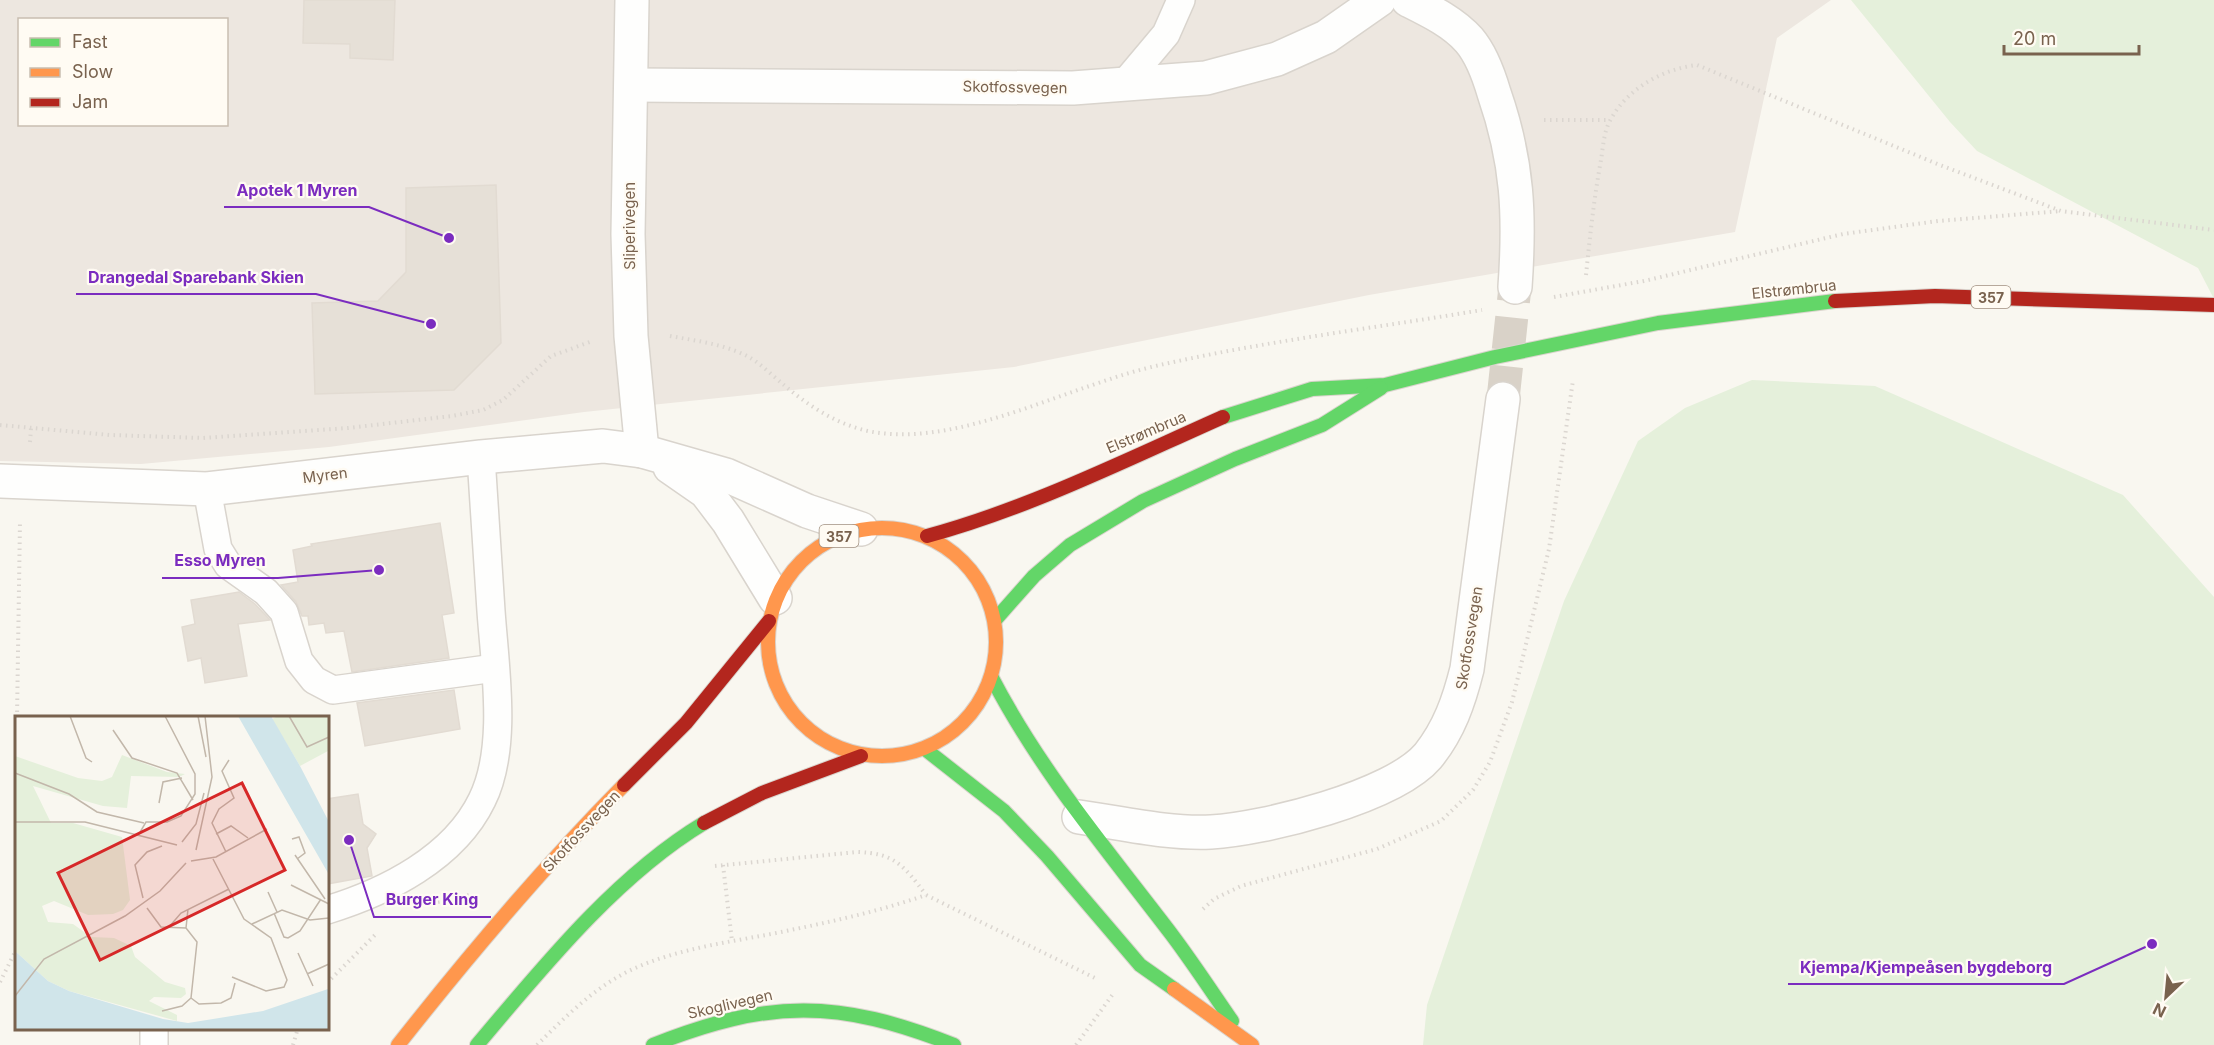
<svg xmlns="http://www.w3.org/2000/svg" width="2214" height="1045" font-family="Inter,sans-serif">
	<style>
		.industrial { fill: #ede7e0; fill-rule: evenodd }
		.green { fill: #e5f0db }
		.building { fill: #e6e0d7; stroke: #e2dbd2; stroke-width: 1.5 }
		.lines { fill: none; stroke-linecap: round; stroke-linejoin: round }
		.street-tunnel { stroke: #d9d2c8; stroke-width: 33; stroke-dasharray: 33 16; stroke-linecap: butt }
		.lane-casing { stroke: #d9d4cd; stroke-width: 30 }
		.street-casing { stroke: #d9d4cd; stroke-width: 36 }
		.fast-casing { stroke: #dad4cd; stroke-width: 16 }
		.slow-casing { stroke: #dad4cd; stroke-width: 16 }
		.jam-casing { stroke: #dad4cd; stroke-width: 16 }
		.path { stroke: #dbd6d0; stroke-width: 4; stroke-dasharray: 1.5 4.5; stroke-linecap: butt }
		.lane { stroke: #fefefd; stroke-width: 27 }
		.street { stroke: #fefefd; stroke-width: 33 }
		.fast { stroke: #63d668; stroke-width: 14 }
		.slow { stroke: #ff974d; stroke-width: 14 }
		.jam { stroke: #b3261e; stroke-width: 14 }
		.labels { text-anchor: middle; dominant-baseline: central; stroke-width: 4.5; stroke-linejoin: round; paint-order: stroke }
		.shield { fill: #fffbf3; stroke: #a19080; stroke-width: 1.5 }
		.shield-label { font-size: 14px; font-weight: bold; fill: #79624e }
		.street-label { font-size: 15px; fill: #79624e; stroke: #fffbf3 }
		.inset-road { fill: none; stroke: #c2b7aa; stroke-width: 1.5 }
		.view { fill: #d62828; fill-opacity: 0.15; stroke: #d62828; stroke-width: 3 }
		.inset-edge { fill: none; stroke: #79624e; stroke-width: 3 }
		.leader { fill: none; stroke: #7b2cbf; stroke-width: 2 }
		.callout-dot { fill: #7b2cbf; stroke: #fffbf3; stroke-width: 2 }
		.callout-label { font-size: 16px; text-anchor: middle; font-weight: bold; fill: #7b2cbf; stroke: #fffbf3; stroke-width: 4.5; stroke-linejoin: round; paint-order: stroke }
	</style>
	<rect width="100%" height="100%" fill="#f9f7f0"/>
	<!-- industrial -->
	<path class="industrial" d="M 0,0 L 1831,0 L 1777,38 L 1735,232 L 1369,295 L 1014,367 L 584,412 L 329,447 L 141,464 L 0,461 ZM 20,20 L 226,20 L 226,124 L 20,124 Z"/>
	<!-- green -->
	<g class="green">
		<polygon points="1851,0 2214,0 2214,299 2198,268 1977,151 1950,122"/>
		<polygon points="1752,380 1875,386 2123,495 2214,597 2214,1045 1423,1045 1427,1005 1564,601 1638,441 1685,408"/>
	</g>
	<!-- building -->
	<g class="building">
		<polygon points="304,0 395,0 393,60 350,58 350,44 303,43"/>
		<polygon points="496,185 501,343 454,390 315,394 312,303 378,301 406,272 406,188"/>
		<polygon points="440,523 454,613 442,615 449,658 352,672 344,631 326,633 324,623 309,625 308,616 302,616 296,602 281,585 298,582 293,550 312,546 311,544"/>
		<polygon points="239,592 255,604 270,620 238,624 247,676 205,683 201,658 188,661 182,627 195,624 191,600"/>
		<polygon points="454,690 460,729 365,746 357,703"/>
		<polygon points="358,794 363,824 376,834 367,848 372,876 327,884 327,799"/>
	</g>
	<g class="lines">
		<!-- street-tunnel -->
		<polyline class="street-tunnel" points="1503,399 1515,287"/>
		<!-- lane casing -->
		<g class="lane-casing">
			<g id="lane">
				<polyline points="1124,84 1166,34 1181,0"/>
				<polyline points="207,489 218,549 228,565 266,592 284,612 299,661 314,680 333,690 495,668"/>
				<path d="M 327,910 C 386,892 454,858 482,800 C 508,748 495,668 491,611 C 488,560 484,508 481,457"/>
				<polyline points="154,1045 154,1028"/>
			</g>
		</g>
		<!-- street casing -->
		<g class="street-casing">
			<g id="street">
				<polyline points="632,0 628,234 631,336 642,451"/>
				<path d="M 1408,0 C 1430,11 1453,22 1469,40 C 1481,54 1489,76 1494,93 C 1518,162 1520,216 1515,287"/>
				<polyline points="632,85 1073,88 1206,78 1277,59 1326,37 1379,0"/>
				<polyline points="670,467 706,492 728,521 775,598"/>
				<polyline points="0,481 207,489 481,457 603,446 642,451 726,475 807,511 861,529"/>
				<path d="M 1079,817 C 1122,823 1167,834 1211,832 C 1264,829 1393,797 1428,756 C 1449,730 1459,701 1467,669 L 1503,399"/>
			</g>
		</g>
		<!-- fast casing -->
		<g class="fast-casing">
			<g id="fast">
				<polyline points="1223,417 1312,389 1385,385 1495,357 1658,323 1835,301"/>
				<polyline points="995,620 1034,576 1070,545 1143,501 1235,459 1322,425 1381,388"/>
				<path d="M 992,678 C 1041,772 1108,851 1172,935 C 1193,963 1212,992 1232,1021"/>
				<polyline points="925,749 1004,811 1047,856 1140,965 1174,989"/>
				<path d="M 477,1045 C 542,968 616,876 704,823"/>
				<path d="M 653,1045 C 769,999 838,999 954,1045"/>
			</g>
		</g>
		<!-- slow casing -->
		<g class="slow-casing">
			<g id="slow">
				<circle cx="882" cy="642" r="114"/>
				<polyline points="1174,989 1252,1045"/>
				<path d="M 398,1045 C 469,955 543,867 624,785"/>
			</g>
		</g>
		<!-- jam casing -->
		<g class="jam-casing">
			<g id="jam">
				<polyline points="1835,301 1935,296 2214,305"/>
				<path d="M 927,536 C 1030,508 1126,460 1223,417"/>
				<polyline points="624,785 686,723 769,621"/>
				<polyline points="704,823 762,793 861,756"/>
			</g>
		</g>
		<!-- path -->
		<g class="path">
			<polyline points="1544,120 1610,120"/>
			<path d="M 1586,275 C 1590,236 1594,198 1601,160 C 1603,147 1604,130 1611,119 C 1628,88 1663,69 1697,65 L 1940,165 L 2061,211 L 2214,230"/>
			<polyline points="1554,297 1644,281 1843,234 1938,221 2061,211"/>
			<path d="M 670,336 C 697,341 724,344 749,357 C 761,364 773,376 784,385 C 811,408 844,429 880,433 C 967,444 1073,384 1160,365 C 1266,341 1375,328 1482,310"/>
			<polyline points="0,425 110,435 203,438 348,428 452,416 483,410 503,400 551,356 590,342"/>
			<polyline points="30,442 31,428"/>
			<polyline points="17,718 20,521"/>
			<polyline points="16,771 16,920"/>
			<polyline points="723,865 732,941"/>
			<path d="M 715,866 L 857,852 C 895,853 904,866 926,895"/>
			<polyline points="438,902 469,895"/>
			<polyline points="1203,909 1214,899 1241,886 1377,849 1441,821 1473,790 1490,762 1512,702 1549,549 1573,380"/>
			<polyline points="0,982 16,950"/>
			<polyline points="327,983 376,934"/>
			<polyline points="293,1045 298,1028"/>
			<path d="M 537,1045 C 566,1016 596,986 633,969 C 675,950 722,943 766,935 C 821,924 874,913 926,895 L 1095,978"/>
			<polyline points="1076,1045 1113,994"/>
		</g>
		<!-- lane -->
		<use href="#lane" class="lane"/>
		<!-- street -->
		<use href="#street" class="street"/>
		<!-- fast -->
		<use href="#fast" class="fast"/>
		<!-- slow -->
		<use href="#slow" class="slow"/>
		<!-- jam -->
		<use href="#jam" class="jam"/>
	</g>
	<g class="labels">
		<!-- shield labels -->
		<g class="shield">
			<rect x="1971.5" y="286" width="39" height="22" rx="4.5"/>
			<rect x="819.5" y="525" width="39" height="22" rx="4.5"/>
		</g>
		<g class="shield-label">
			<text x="1991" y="297">357</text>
			<text x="839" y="536">357</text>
		</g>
		<!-- street labels -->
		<g class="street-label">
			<text transform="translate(1015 87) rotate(1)">Skotfossvegen</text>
			<text transform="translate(629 226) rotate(-90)">Sliperivegen</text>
			<text transform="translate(1794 289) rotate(-6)">Elstrømbrua</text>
			<text transform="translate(1146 432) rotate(-23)">Elstrømbrua</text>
			<text transform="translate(325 475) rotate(-7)">Myren</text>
			<text transform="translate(1469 638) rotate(-81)">Skotfossvegen</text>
			<text transform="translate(581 831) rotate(-47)">Skotfossvegen</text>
			<text transform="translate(730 1004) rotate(-13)">Skoglivegen</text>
		</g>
	</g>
	<!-- overview -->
	<g transform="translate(15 716)">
		<rect width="314" height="314" fill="#f9f7f0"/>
		<path d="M 263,0 L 313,0 L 313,35 L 285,50 L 257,3 ZM 107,39 L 152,56 L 170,58 L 164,61 L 116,60 L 112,92 L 88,90 L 18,70 L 36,107 L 58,107 L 107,121 L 115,184 L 108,194 L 98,198 L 73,199 L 39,185 L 27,190 L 33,206 L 58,208 L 76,221 L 99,222 L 116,230 L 120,241 L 150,266 L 170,272 L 171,278 L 166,282 L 139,281 L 134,285 L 162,299 L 162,305 L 54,275 L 33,265 L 0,235 L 0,40 L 63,62 L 87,65 L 97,61 Z" fill="#e5f0db"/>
		<path d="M 223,0 L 256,0 L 285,50 L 313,104 L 313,157 ZM 0,235 L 33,265 L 54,275 L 148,303 L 173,307 L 248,295 L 313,273 L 313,313 L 0,313 Z" fill="#d0e5ea"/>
		<path class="inset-road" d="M 55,0 L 71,42 L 77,46M 183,0 L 191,41M 274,0 L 292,31 L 314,21M 98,14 L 117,42 L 162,57 L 178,84M 0,57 L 54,78 L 82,96 L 129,107M 144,87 L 148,66 L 167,62M 0,106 L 70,106 L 162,129M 124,118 L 131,106 L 152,106 L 166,100 L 180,78 L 180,58 L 150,0M 201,118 L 216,110 L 233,122M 277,123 L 284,121 L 290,137 L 282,143M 167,126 L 181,108 L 189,77M 181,134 L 197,61 L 190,0M 211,136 L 197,107 L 204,93 L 219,82 L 207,55 L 214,44M 280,139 L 310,183M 198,143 L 229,203 L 256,222 L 272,264 L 269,271 L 251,275 L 217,261M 176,145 L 201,141 L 252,113M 276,169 L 314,188M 253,176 L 262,196M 128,182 L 120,149 L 132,136 L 147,130M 132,192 L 146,211 L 171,212 L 182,226 L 176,282 L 167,290 L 147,295M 259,197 L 269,221 L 273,222 L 285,215 L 306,183M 237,208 L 267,194 L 295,204 L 314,202M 154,211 L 166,197 L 214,173M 171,212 L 173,193M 283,237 L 298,270M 292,258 L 314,248M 0,280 L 29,243 L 110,200 L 145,175 L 171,147M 176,282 L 184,288 L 206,287 L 216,282 L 220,267"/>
		<path class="view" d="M 227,67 L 270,154 L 85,244 L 43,157 Z"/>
		<rect width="314" height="314" class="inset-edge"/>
	</g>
	<!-- callouts -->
	<path class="leader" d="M449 238L369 207H224M431 324L316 294H76M379 570L278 578H162M349 840L374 917H491M2152 944L2064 984H1788"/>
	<g class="callout-dot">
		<circle cx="449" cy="238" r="6"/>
		<circle cx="431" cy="324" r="6"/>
		<circle cx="379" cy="570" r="6"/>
		<circle cx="349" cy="840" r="6"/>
		<circle cx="2152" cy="944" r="6"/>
	</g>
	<g class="callout-label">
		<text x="297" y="196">Apotek 1 Myren</text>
		<text x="196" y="283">Drangedal Sparebank Skien</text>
		<text x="220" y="566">Esso Myren</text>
		<text x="432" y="905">Burger King</text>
		<text x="1926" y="973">Kjempa/Kjempeåsen bygdeborg</text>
	</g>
	<!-- legend -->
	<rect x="18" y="18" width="210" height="108" fill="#fffbf3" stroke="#c9beb1" stroke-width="1.5"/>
	<rect x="30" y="38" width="30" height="9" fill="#63d668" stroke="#c9beb1" stroke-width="1.5"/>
	<text x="72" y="48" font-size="18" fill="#79624e">Fast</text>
	<rect x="30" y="68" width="30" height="9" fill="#ff974d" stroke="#c9beb1" stroke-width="1.5"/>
	<text x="72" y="78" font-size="18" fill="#79624e">Slow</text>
	<rect x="30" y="98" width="30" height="9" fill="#b3261e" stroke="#c9beb1" stroke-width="1.5"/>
	<text x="72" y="108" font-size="18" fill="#79624e">Jam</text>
	<!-- north arrow -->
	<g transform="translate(2166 997) rotate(206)" stroke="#fffbf3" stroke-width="4.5" paint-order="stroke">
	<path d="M0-4.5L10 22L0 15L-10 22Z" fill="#79624e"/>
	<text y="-9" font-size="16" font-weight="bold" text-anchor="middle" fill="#79624e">N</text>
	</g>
	<!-- scale -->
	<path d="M2004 45v9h135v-9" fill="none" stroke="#79624e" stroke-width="3"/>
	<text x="2013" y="45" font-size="18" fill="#79624e" stroke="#fffbf3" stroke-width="4.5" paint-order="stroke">20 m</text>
</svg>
